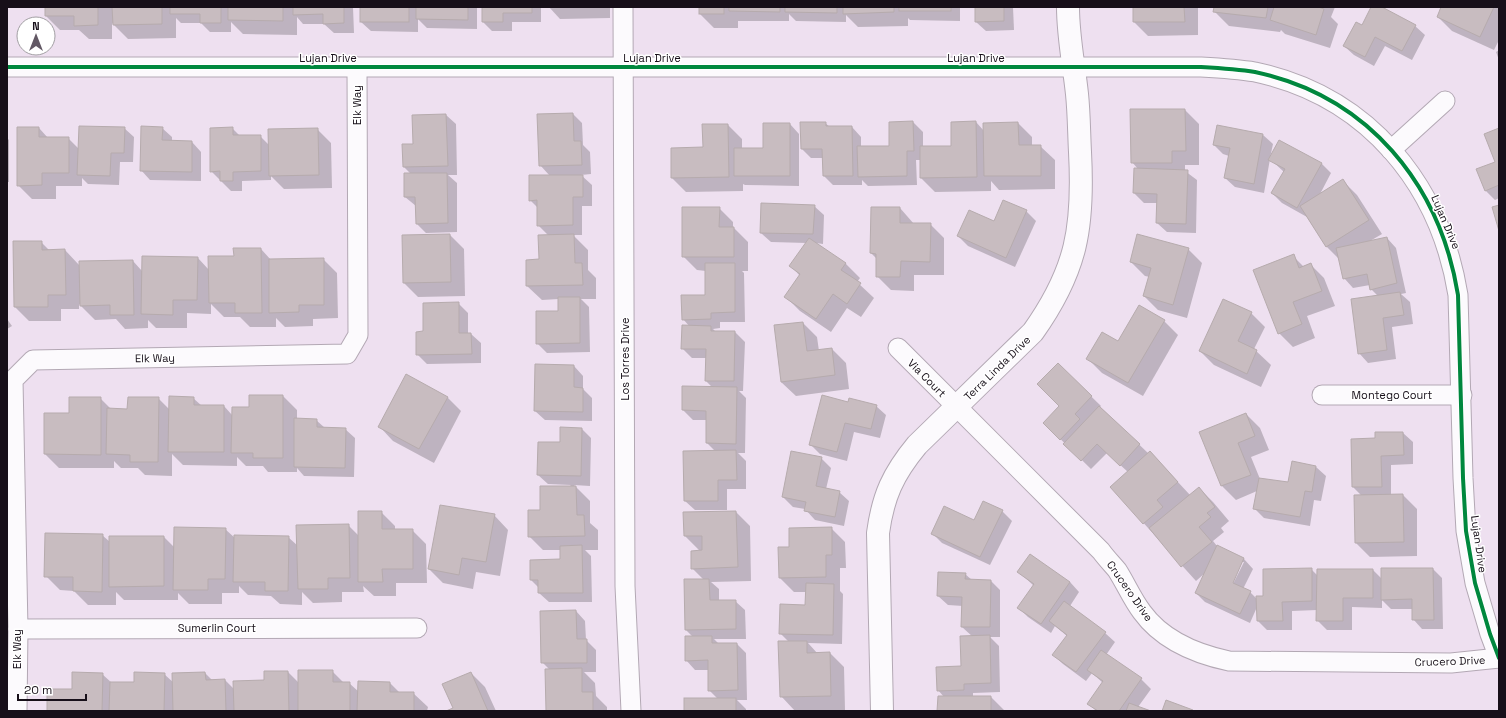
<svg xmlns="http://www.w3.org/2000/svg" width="1506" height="718" font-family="'Space Grotesk',sans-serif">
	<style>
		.shadow { fill: #0003; fill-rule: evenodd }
		.building { fill: #c8bcc0; stroke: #b6abad }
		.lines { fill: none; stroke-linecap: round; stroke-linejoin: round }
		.minor-casing { stroke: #b3a8b4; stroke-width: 21 }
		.tertiary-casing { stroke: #b3a8b4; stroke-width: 24 }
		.minor { stroke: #fcfafd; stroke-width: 19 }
		.tertiary { stroke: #fcfafd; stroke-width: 22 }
		.cycleway-casing { stroke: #fff; stroke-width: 6 }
		.cycleway { stroke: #00873e; stroke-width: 4 }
		.labels { text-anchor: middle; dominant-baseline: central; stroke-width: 3; stroke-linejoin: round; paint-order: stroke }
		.street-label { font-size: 11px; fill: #170f19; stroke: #fff }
	</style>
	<rect width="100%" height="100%" fill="#eee0f0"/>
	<!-- shadow -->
	<g class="shadow">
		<polygon points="46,7 353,7 354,33 334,33 324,24 303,24 297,17 297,35 243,34 231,22 231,32 210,32 201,23 181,23 176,18 176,38 128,39 112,23 112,39 89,39 79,30 60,30 46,16"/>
		<polygon points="361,7 477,7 477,29 427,28 418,19 418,32 371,31 361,22"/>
		<polygon points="483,7 541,7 541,22 512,22 512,31 492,31 483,22"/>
		<polygon points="549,7 610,7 610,18 560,19"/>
		<polygon points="700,7 960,7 960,21 910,20 908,18 908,26 858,27 846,15 846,22 796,21 789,14 789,21 738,21 738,28 714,28 700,14"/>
		<polygon points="976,7 1013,7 1014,30 986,31 976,22"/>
		<polygon points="1134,7 1198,7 1198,35 1148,36 1134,22"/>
		<polygon points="1215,7 1335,7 1331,17 1338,24 1330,48 1285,34 1281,30 1280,32 1229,26 1214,11"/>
		<polygon points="1373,7 1380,7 1415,26 1425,35 1412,60 1385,46 1374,66 1354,55 1344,46 1363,26"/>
		<polygon points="1442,7 1499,7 1499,40 1494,50 1452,31 1438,17"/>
		<polygon points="1499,50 1499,60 1496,52"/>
		<polygon points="1185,110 1199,124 1199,165 1185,165 1185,171 1197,180 1196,233 1167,232 1157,223 1158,203 1144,203 1134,193 1138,169 1132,162"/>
		<polygon points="573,114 582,123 583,145 590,152 591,174 581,175 592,185 592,206 582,206 582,235 573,235 588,250 588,270 596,278 596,299 581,299 589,307 590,352 547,353 537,343 559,312 559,299 542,300 527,286 549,236 538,225 538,208 530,200 550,176 540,165"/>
		<polygon points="446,115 456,124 457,175 448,175 457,183 457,232 426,233 417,224 416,206 405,197 411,174 404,167 414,145 413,116"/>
		<polygon points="913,122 923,132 923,147 952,147 952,123 976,122 984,131 1018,123 1032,137 1032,146 1040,146 1055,160 1055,189 999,190 991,181 991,191 935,192 921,178 921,160 916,160 917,185 868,186 862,180 862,185 833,185 824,176 823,158 811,158 802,149 825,123 830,127 852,127 861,137 861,147 890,147"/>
		<polygon points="790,124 799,134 799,186 745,185 743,184 743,191 686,192 672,178 728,125 742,139 742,149 764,149"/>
		<polygon points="1217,126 1263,135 1273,144 1270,158 1322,164 1331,173 1319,196 1343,181 1357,195 1382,234 1370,241 1387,238 1396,248 1406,293 1401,294 1410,302 1413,324 1392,327 1396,359 1368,363 1359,353 1378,296 1371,289 1370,285 1353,288 1344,278 1339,259 1326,246 1307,217 1282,203 1272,193 1284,172 1270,159 1264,193 1235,187 1225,178 1229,156 1223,154 1214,145"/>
		<polygon points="39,128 48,138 68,138 79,149 124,128 134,137 133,162 120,162 119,185 88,184 82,178 82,186 56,186 56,199 32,199 18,185"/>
		<polygon points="162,128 172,137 172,142 192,142 201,152 201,181 150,180 141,170"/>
		<polygon points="232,128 240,136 260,136 269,145 317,129 331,143 332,188 284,189 271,176 271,180 242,181 242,191 231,191 211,171"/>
		<polygon points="1499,129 1499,198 1495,200 1485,190 1497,162"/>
		<polygon points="7,138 9,140 9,182 7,182"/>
		<polygon points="814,206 824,215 823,244 816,243 846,264 860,278 857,282 874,298 861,317 847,308 831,332 800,311 786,297 800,276 791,266 807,243 771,242 761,233"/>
		<polygon points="719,208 733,222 733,227 748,242 748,271 742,271 744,273 745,322 720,322 720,328 713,329 716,332 735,332 745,342 743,391 739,391 746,398 745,453 738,453 746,461 746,489 727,489 727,510 695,510 685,501 715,451 707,443 707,420 693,420 683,410 683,387 713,388 706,381 706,358 692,358 682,348 690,327 683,319 706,296 706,271 697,270 683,256"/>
		<polygon points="900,208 914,224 930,224 944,238 944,275 914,275 914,291 891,290 877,276 877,259 871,253"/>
		<polygon points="1026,211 1036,221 1015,267 968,246 958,236"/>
		<polygon points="450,235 464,249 465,296 418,297 404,283"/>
		<polygon points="41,242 49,250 65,250 80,266 133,261 142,271 198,258 209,270 235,257 261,249 271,260 323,259 337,273 338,318 313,319 313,326 285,327 276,318 276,327 250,327 240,317 224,317 211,304 211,314 187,313 187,328 156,328 148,320 148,328 125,329 116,319 95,320 79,304 79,309 61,309 61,321 29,321 15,307"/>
		<polygon points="1188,249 1202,263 1187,318 1158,310 1144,296 1150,277 1145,276 1131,262"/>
		<polygon points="1293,256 1304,267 1310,264 1324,278 1335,306 1307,316 1315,338 1293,347 1279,333"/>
		<polygon points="458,303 468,313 468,334 471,334 481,343 481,363 427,364 417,354 424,332"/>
		<polygon points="1251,313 1265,327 1254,349 1271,365 1261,387 1214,365 1200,351"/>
		<polygon points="7,319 12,326 7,329"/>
		<polygon points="1164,321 1178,335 1143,396 1102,373 1088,359"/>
		<polygon points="803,323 817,337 819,351 832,349 846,363 849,389 796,396 781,382"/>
		<path d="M 1058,364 L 1101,406 L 1100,407 L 1149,454 L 1150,452 L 1190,495 L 1199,488 L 1213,502 L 1229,521 L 1221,528 L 1224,532 L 1213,541 L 1217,546 L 1244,559 L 1253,569 L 1243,589 L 1250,592 L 1257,599 L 1264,597 L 1311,569 L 1318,576 L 1373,570 L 1382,579 L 1433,569 L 1442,578 L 1443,629 L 1422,629 L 1413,619 L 1413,609 L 1391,609 L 1382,600 L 1382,608 L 1352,607 L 1352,630 L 1327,630 L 1317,620 L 1317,610 L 1292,611 L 1292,630 L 1267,630 L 1258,621 L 1257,607 L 1250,623 L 1205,602 L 1196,593 L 1205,573 L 1196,581 L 1111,487 L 1128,472 L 1107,453 L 1091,469 L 1044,423 L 1061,406 ZM 1241,562 L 1244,562 L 1231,588 L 1230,587 Z"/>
		<polygon points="574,366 583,376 583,389 592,398 592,421 545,420 535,411"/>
		<polygon points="250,396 283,396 297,410 297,419 316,420 325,428 345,429 355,438 354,477 304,476 297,468 297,472 268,472 263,466 246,466 237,457 237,466 183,465 172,454 172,476 145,475 138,468 121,468 114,461 114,468 59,468 45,454 70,414 100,398 111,409 128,410 158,398 170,410 193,398 202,406 224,406 232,415 250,408"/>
		<polygon points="447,397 461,411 434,463 393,441 379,426"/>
		<polygon points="849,403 876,406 886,415 880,438 854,432 847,461 820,454 810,444"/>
		<polygon points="1246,414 1260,428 1269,450 1251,457 1260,479 1289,484 1293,462 1316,467 1326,476 1321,501 1314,500 1310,526 1264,518 1254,508 1257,491 1236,500 1222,486 1200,432"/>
		<polygon points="582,429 591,438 590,486 574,485 590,501 590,523 598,530 598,550 585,550 591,556 592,602 549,602 539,593 539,588 531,580 561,560 561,550 543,550 529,536 541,511 571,485 548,484 538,475 561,443"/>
		<polygon points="1403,433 1413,442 1413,464 1391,465 1391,495 1403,495 1417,509 1417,556 1370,557 1356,543 1362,496 1353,487 1376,439"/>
		<polygon points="821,458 831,468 826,489 839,492 849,501 844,526 815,520 805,509 793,507 783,497"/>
		<polygon points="1002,511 1012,521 990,565 942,543 932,533"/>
		<polygon points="381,512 395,526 395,530 412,530 426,544 427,583 396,583 396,596 374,596 363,586 364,592 342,592 342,602 313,603 302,592 302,605 280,604 271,596 248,595 239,586 239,593 222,593 222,604 189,604 178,593 178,600 124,600 116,592 116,605 88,605 74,591 60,590 46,576 102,535 110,542 164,537 175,548 225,529 235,538 288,537 298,546 348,525 359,536"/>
		<polygon points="736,512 750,526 751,581 711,582 719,589 719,601 735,601 745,610 746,639 714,639 719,644 737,644 746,653 747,700 737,700 746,709 746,711 685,711 718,699 709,690 709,670 695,670 686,660 693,637 686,630 704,580 692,568 700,551 685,536"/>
		<polygon points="494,515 508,530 500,576 476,572 473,589 443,583 429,569"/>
		<polygon points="831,528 845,542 846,568 840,568 840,591 843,594 842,644 808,643 818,654 830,653 844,667 845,710 795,711 781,696 789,642 780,633 806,606 806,592 794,592 780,578 790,548"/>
		<polygon points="1019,572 1070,582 1079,592 1070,606 1105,633 1115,642 1106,655 1141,679 1151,689 1138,707 1148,711 1096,711 1089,703 1103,683 1092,673 1086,681 1063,664 1054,655 1067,636 1055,626 1051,633 1028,617 1018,607 1034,586"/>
		<polygon points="965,574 972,580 991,581 1000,590 1000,637 990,637 999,646 1000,692 973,693 973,697 991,697 1005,711 938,711 944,697 938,690 962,667 973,637 962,627 963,606 948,605 938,596"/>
		<polygon points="576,611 585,621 586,640 596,650 596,672 584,672 595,683 596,696 607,707 607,711 547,711 550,670 542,662"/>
		<polygon points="332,671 344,683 349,683 359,692 359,682 390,683 400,693 413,693 428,707 427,711 48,711 73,690 102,674 112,683 135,683 164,674 174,683 205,673 213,681 225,680 235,690 288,672 299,683"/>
		<polygon points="471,673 485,687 496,711 449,711 454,709"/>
	</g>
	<!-- building -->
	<g class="building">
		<polygon points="45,7 98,7 98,25 74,26 74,16 45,16"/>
		<polygon points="112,7 162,7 162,24 113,25"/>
		<polygon points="170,7 221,7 221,23 200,23 200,14 170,14"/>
		<polygon points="228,7 283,7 283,21 228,20"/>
		<polygon points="293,7 344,7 344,23 323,24 323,14 293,15"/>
		<rect x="360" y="7" width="49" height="15"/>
		<polygon points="416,7 468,7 468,20 416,19"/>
		<polygon points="482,7 532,7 532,13 503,13 503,22 482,22"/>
		<rect x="699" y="7" width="25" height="7"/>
		<polygon points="729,7 780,7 780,12 729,11"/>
		<polygon points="785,7 837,7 837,13 785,12"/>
		<polygon points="843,7 894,7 894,12 843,14"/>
		<rect x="899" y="7" width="52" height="4"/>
		<polygon points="975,7 1004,7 1004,21 975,22"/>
		<polygon points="1133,7 1184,7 1185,22 1133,22"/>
		<polygon points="1214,7 1268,7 1266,18 1213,12"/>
		<polygon points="1274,7 1318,7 1324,9 1316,35 1270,20"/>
		<polygon points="1371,7 1382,7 1416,25 1402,51 1375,37 1365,57 1343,46 1356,22 1362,25"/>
		<polygon points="1441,7 1494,7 1480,37 1437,17"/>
		<polygon points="1130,109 1185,109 1186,151 1172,151 1172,163 1131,163"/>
		<polygon points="573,113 574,141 581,141 582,165 539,166 537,114"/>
		<polygon points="446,114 448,166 403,167 402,144 413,144 412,115"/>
		<polygon points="913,121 914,151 907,151 907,176 858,177 857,146 889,146 889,122"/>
		<polygon points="976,121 977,177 920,178 920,146 951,146 951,122"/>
		<polygon points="800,122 826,122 826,126 852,126 853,176 823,176 822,149 801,149"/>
		<polygon points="1018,122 1019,145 1041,145 1041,176 984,176 983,123"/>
		<polygon points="763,123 790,123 790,176 734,176 734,148 763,148"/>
		<polygon points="702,124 728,124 729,177 671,178 671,148 703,147"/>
		<polygon points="1217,125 1263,134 1254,184 1224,178 1230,148 1213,145"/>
		<polygon points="79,126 125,127 124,153 111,153 110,176 77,175"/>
		<polygon points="141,126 163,127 162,140 192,141 192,172 140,171"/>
		<polygon points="17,127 39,127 39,137 69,137 69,173 42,173 42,185 17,186"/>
		<polygon points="233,127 233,135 261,135 261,171 233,172 233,181 220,181 220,171 210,172 210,128"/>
		<polygon points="318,128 319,175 269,176 268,129"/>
		<polygon points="1499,128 1499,185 1485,191 1476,169 1495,162 1484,134"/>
		<polygon points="1279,140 1322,163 1297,208 1271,193 1285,169 1268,160"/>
		<polygon points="1134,168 1188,170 1186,224 1156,223 1157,194 1133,193"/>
		<polygon points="404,173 447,173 448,223 416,224 415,197 404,197"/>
		<polygon points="529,175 583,175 583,197 573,197 573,225 537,226 537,200 529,201"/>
		<polygon points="1343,179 1369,220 1326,247 1300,206"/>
		<polygon points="1003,200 1027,210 1006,258 957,236 969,210 994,221"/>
		<polygon points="761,203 815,205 813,234 760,233"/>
		<polygon points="1499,205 1499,231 1492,207"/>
		<polygon points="682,207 720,207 719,227 734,227 734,257 682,257"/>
		<polygon points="871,207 900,207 900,223 931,223 930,262 901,261 900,277 876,277 876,254 870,253"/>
		<polygon points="450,234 451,282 403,283 402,235"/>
		<polygon points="574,234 575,263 582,263 583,285 526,286 526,260 539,259 538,235"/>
		<polygon points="1137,234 1189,248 1173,305 1143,296 1151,268 1130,262"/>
		<polygon points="1387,237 1397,283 1370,290 1367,274 1343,279 1336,248"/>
		<polygon points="809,238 846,263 841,270 861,283 847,304 833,294 816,319 784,297 800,274 789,266"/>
		<polygon points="13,241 42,241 42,250 65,249 66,295 48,295 48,307 14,307"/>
		<polygon points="233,248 261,248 262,313 235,313 235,303 209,303 208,256 234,256"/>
		<polygon points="1294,254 1299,268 1311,263 1322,291 1293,302 1302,324 1278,334 1253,270"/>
		<polygon points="142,256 198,257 197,300 173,300 173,315 141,314"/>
		<polygon points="324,258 324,305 299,305 299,312 269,313 269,259"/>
		<polygon points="133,260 134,315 110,315 110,305 80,306 79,261"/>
		<polygon points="705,263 735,263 735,312 711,313 711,319 682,320 681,295 705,295"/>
		<polygon points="1400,292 1404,315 1383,318 1387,350 1358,354 1351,299"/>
		<polygon points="558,297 580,297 580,343 536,344 536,311 558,311"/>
		<polygon points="1223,299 1252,312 1238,341 1257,350 1247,374 1199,351"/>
		<polygon points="459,302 459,333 471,333 472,354 416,355 416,332 423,331 423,303"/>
		<polygon points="1139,305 1165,320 1128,383 1086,359 1102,332 1118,341"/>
		<polygon points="803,322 807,351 832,348 835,375 781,382 774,325"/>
		<polygon points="682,325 711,326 711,331 735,331 734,381 705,381 706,349 681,349"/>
		<polygon points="1058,363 1092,396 1075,414 1080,419 1060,440 1043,423 1059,406 1037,384"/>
		<polygon points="535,364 574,365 574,387 583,388 583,412 534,411"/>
		<polygon points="406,374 448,397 419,449 378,427"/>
		<polygon points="682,386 737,387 736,444 706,443 706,411 682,410"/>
		<polygon points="249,395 283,395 283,458 253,458 253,453 231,453 232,407 249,407"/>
		<polygon points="822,395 848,402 849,398 877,405 871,429 845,423 837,452 809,445"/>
		<polygon points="169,396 194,397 194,405 224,405 224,452 168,452"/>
		<polygon points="69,397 101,397 101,455 44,454 44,413 69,413"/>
		<polygon points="128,397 159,397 158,462 130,462 130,455 106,454 107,408 127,409"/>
		<polygon points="1099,406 1140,444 1120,466 1097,444 1081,461 1063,444"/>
		<polygon points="1246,413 1255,436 1238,443 1251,475 1221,486 1199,432"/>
		<polygon points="294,418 317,419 317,427 346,428 345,468 294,467"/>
		<polygon points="560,427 582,428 581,476 537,475 538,442 560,442"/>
		<polygon points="1375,432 1403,432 1404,455 1381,456 1382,487 1352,487 1351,439 1375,438"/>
		<polygon points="736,450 737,480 718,480 718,501 684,501 683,451"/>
		<polygon points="791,451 822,457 816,486 840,491 835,517 804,511 806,502 782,497"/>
		<polygon points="1150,451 1178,482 1157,500 1163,507 1143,524 1110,487"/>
		<polygon points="1292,461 1316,466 1312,492 1305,491 1300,517 1253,509 1259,478 1288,482"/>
		<polygon points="540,486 576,486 577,515 584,515 585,536 528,537 528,510 540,510"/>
		<polygon points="1199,487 1215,507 1207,513 1211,517 1199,527 1212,542 1181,567 1149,528"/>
		<polygon points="1403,494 1404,542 1355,543 1354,495"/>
		<polygon points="983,501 1003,510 980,557 931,534 944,506 974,520"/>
		<polygon points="440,505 495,514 486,562 462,558 459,575 428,569"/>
		<polygon points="358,511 382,511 382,529 413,529 413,569 382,569 383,582 358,582"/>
		<polygon points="736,511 738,567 691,569 691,551 702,550 702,536 684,536 683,512"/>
		<polygon points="349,524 350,578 328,578 328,589 298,589 296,525"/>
		<polygon points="174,527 226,528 225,579 208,579 208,590 173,590"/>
		<polygon points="832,527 832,555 826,555 826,577 779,578 778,547 789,547 789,528"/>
		<polygon points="45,533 103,534 102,592 73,591 73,577 44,577"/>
		<polygon points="234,535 289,536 288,591 265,591 265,582 233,582"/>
		<polygon points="109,536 164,536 164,586 109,587"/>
		<polygon points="582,545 583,593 538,593 538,580 530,580 530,560 560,559 560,546"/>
		<polygon points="1217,545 1244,558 1233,583 1251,591 1240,614 1195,593"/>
		<polygon points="1030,554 1070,582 1041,624 1017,608 1034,584 1017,572"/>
		<polygon points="1312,568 1312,601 1282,602 1283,621 1257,621 1256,596 1263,596 1263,569"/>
		<polygon points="1381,568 1433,568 1434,620 1412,620 1412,599 1381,600"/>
		<polygon points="1317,569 1373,569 1373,598 1343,598 1343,621 1316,621"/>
		<polygon points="938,572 966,573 965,579 991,580 990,627 961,627 962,597 937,596"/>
		<polygon points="684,579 709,579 710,600 736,600 736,629 685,630"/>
		<polygon points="806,583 834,584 833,635 779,634 780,604 805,605"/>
		<polygon points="1064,601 1106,632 1076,672 1052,655 1067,635 1049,621"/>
		<polygon points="576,610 577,639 587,639 587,663 541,663 540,611"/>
		<polygon points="990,635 991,683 964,684 964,690 937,691 936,667 961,666 960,636"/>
		<polygon points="685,636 712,636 712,643 737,643 738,690 708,691 708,660 685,661"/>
		<polygon points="778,641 807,641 807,653 830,652 831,696 780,697"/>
		<polygon points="1101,650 1142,678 1119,711 1098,711 1087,704 1103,681 1087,670"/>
		<polygon points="582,668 582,692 593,692 593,711 546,711 545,669"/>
		<polygon points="298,670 333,670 333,682 350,682 350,711 298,711"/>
		<polygon points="264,671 288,671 289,711 234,711 233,681 264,680"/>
		<polygon points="72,672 103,673 102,711 47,711 47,689 72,689"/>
		<polygon points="134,672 165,673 164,711 109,711 110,682 134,682"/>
		<polygon points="205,672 206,680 225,679 226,711 173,711 172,673"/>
		<polygon points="471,672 488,711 446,711 453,708 442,684"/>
		<polygon points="358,681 390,682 390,692 414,692 414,711 357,711"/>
		<polygon points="938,696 991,696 991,711 937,711"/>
		<rect x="684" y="698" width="52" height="13"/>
		<polygon points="1166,700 1193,710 1193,711 1162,711"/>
		<polygon points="1129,703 1151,711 1126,711"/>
	</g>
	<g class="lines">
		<!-- minor casing -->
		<g class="minor-casing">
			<g id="minor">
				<polyline points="623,7 625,586 631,711"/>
				<path d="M 7,67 L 1201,67 C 1219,68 1237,69 1255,72 C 1368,96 1440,184 1458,295 L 1463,478 L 1466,531 L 1475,583 L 1490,634 L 1499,658"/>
				<polyline points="1391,150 1445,101"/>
				<path d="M 898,348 L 1101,551 C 1106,558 1112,564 1117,570 C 1126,584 1132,599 1142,612 C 1163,641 1196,654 1229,661 L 1451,663 L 1499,658"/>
				<polyline points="1322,395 1462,395"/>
				<polyline points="18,629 417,628"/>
				<polyline points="17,711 18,629 13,380 33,360 347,354 358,335 357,67"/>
			</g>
		</g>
		<!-- tertiary casing -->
		<g class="tertiary-casing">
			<path id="tertiary" d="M 882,711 L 878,533 C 883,496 893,474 917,445 L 1033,332 C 1077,270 1084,227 1080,152 C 1079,133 1079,113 1077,94 C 1074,65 1068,37 1068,7"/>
		</g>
		<!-- minor -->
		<use href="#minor" class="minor"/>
		<!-- tertiary -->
		<use href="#tertiary" class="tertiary"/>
		<!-- cycleway casing -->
		<g class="cycleway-casing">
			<path id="cycleway" d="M 7,67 L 1201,67 C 1219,68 1237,69 1255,72 C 1368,96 1440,184 1458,295 L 1463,478 L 1466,531 L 1475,583 L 1490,634 L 1499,658"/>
		</g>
		<!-- cycleway -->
		<use href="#cycleway" class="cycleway"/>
	</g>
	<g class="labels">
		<!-- street labels -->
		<g class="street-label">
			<text x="328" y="58">Lujan Drive</text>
			<text x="652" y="58">Lujan Drive</text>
			<text x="976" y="58">Lujan Drive</text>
			<text transform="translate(357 105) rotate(-90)">Elk Way</text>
			<text transform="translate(1446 222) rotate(67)">Lujan Drive</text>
			<text transform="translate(155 358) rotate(-1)">Elk Way</text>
			<text transform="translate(625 359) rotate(-90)">Los Torres Drive</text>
			<text transform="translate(997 368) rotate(-44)">Terra Linda Drive</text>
			<text transform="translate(927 378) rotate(45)">Via Court</text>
			<text x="1392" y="395">Montego Court</text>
			<text transform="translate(1479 544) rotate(82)">Lujan Drive</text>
			<text transform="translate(1130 591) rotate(55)">Crucero Drive</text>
			<text x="217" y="628">Sumerlin Court</text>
			<text transform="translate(17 649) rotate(-90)">Elk Way</text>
			<text transform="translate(1450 661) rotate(-2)">Crucero Drive</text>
		</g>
	</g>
	<!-- border -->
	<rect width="1506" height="718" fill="none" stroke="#170f19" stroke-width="16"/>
	<!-- north arrow -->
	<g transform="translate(36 36)"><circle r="19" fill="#ffffff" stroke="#a29fa3"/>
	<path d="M0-3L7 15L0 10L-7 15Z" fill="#625864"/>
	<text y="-6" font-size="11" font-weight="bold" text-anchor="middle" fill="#170f19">N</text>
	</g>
	<!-- scale -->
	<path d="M18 694v6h68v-6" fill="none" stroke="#170f19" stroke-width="2"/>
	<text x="24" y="694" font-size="12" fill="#170f19" stroke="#ffffff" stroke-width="3" paint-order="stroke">20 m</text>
</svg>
